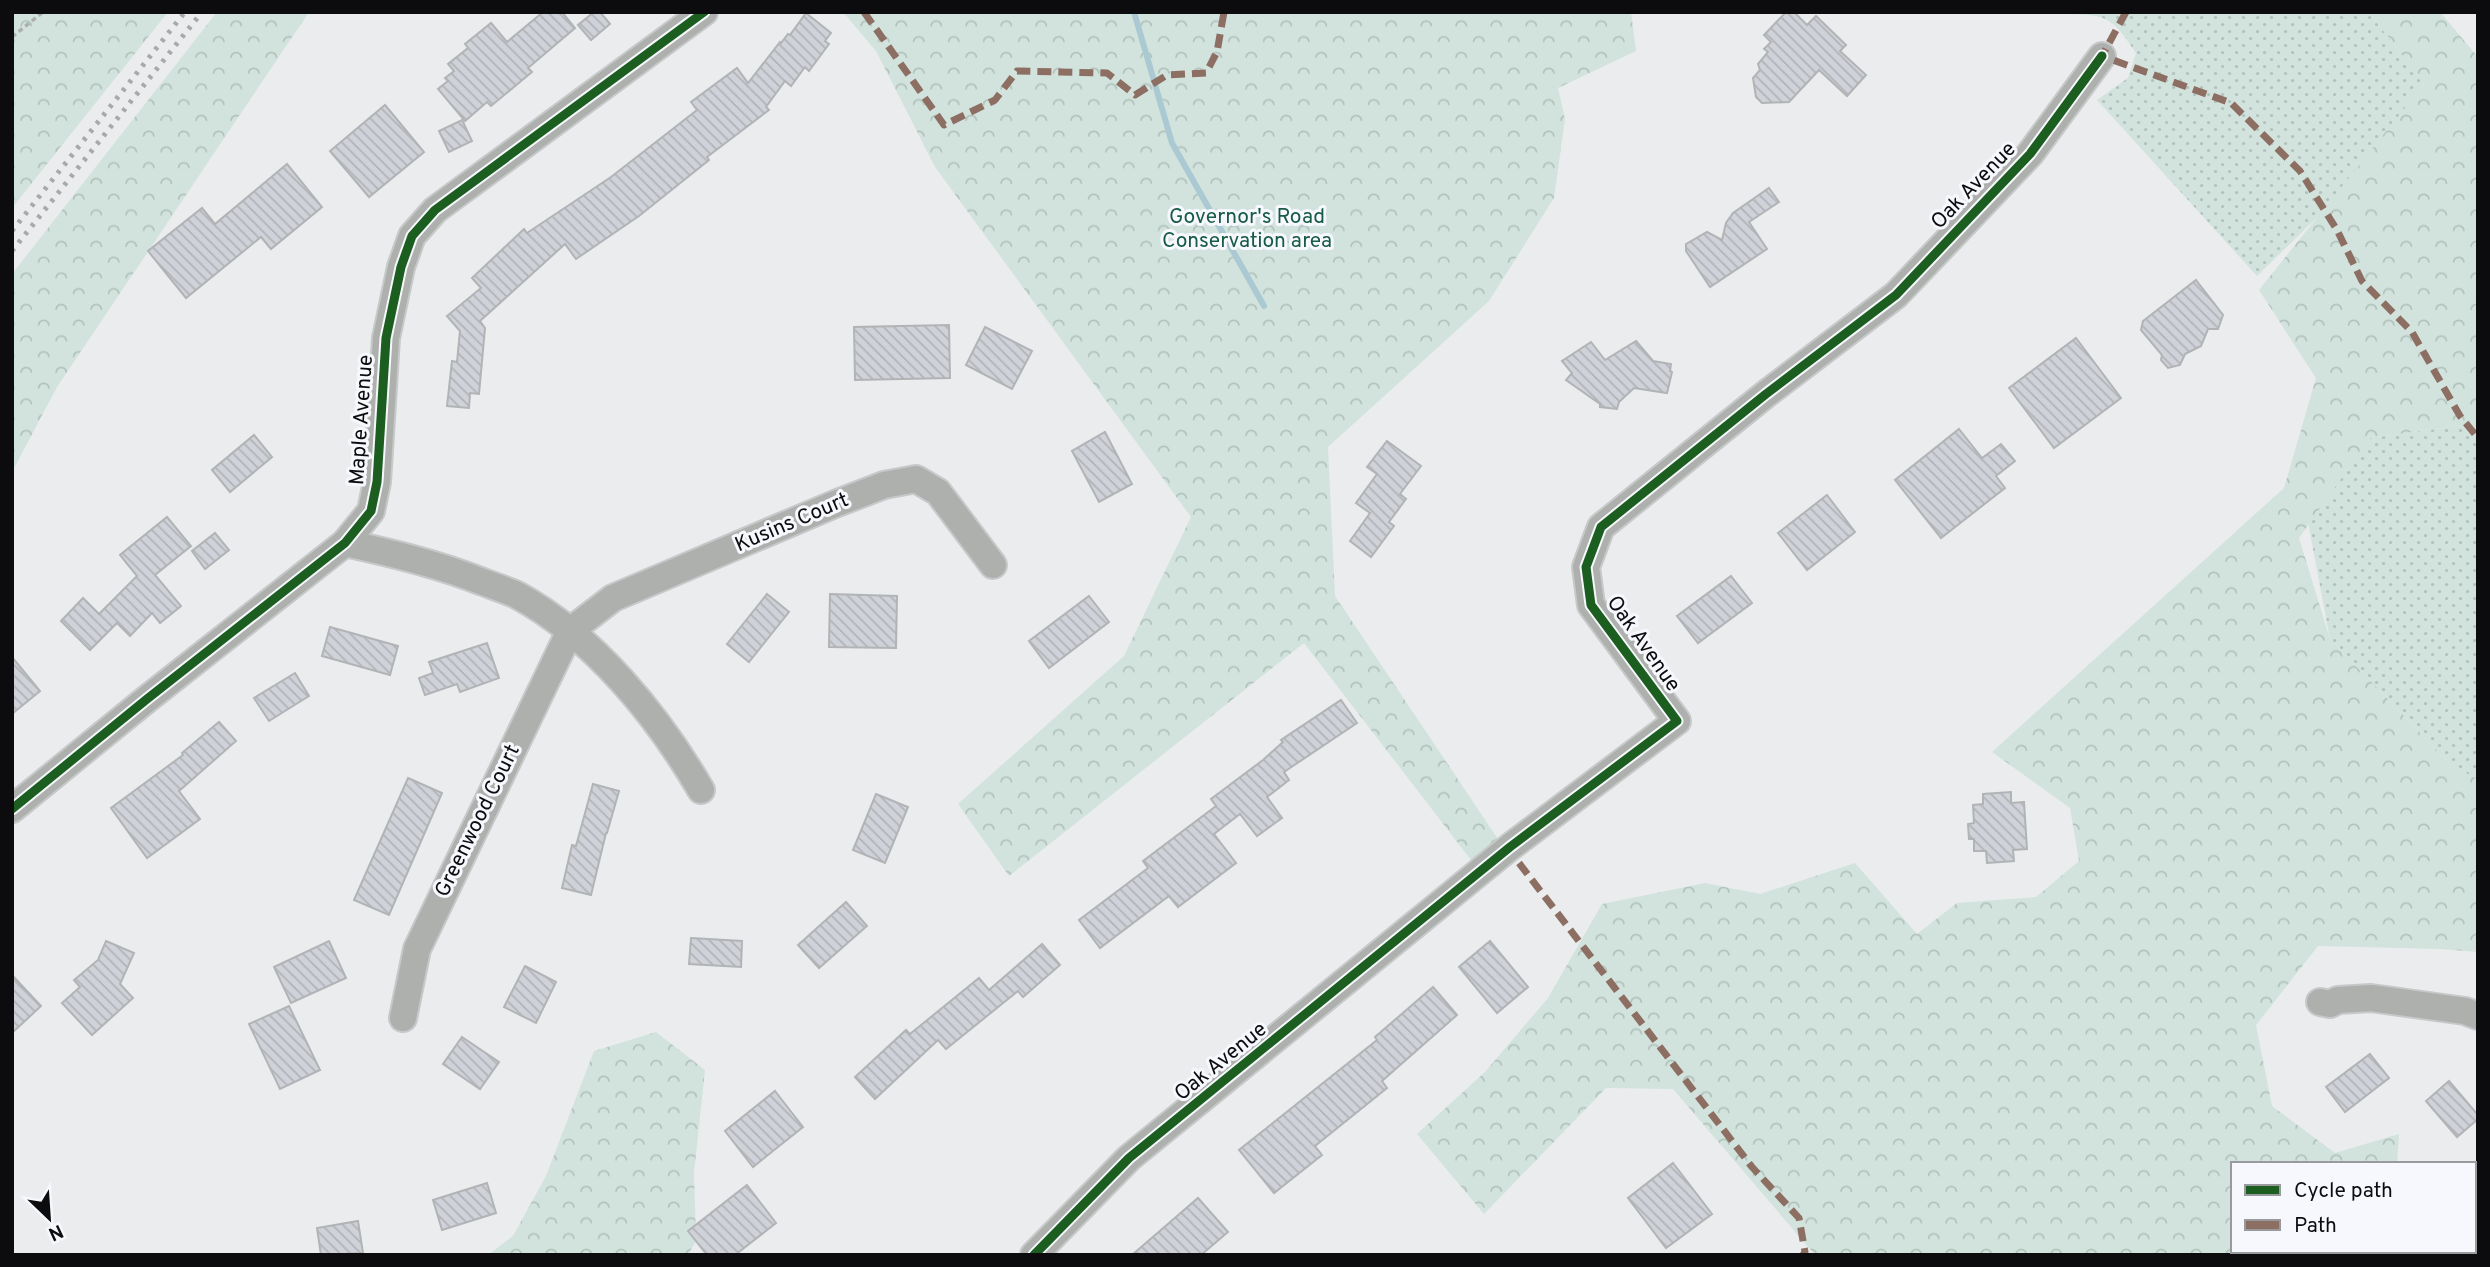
<svg xmlns="http://www.w3.org/2000/svg" width="2490" height="1267" font-family="Overpass,sans-serif">
	<style>
		.grass { fill: url(#grass-dots) }
		.forest { fill: url(#forest-crowns) }
		.lines { fill: none; stroke-linecap: round; stroke-linejoin: round }
		.stream { stroke: #abc9d3; stroke-width: 6 }
		.building { fill: url(#building-back-hatch); stroke: #b2b3b5; stroke-width: 2 }
		.minor-casing { stroke: #c7c8c9; stroke-width: 30 }
		.path { stroke: #aeb0b0; stroke-width: 3.5; stroke-dasharray: 5 3.5; stroke-linecap: butt }
		.minor { stroke: #adb0ad; stroke-width: 26 }
		.rail { stroke: #a8aaa8; stroke-width: 5; stroke-dasharray: 3.5 7; stroke-linecap: butt }
		.quiet { stroke: #8d6e63; stroke-width: 7; stroke-dasharray: 14 7; stroke-linecap: butt }
		.cycleway-casing { stroke: #f7f8fd; stroke-width: 13 }
		.cycleway { stroke: #1b5e20; stroke-width: 9 }
		.labels { text-anchor: middle; dominant-baseline: central; stroke-width: 6; stroke-linejoin: round; paint-order: stroke }
		.street-label { font-size: 21px; fill: #0c0c0e; stroke: #f7f8fd }
		.park-label { font-size: 21px; fill: #175b43; stroke: #f7f8fd }
	</style>
	<defs>
		<pattern id="grass-dots" width="8" height="8" patternUnits="userSpaceOnUse" patternTransform="scale(1.75)"><rect width="8" height="8" fill="#d1e3dc"/><path d="M2 2h.1M6 6h.1" fill="none" stroke="#b2c2bc" stroke-width="1.8" stroke-linecap="round"/></pattern>
		<pattern id="forest-crowns" width="20" height="18" patternUnits="userSpaceOnUse" patternTransform="scale(1.75)"><rect width="20" height="18" fill="#d1e3dc"/><path d="M2 6a3 3 0 1 1 6 0M12 15a3 3 0 1 1 6 0" fill="none" stroke="#b2c2bc"/></pattern>
		<pattern id="building-back-hatch" width="6" height="6" patternUnits="userSpaceOnUse" patternTransform="scale(1.75)"><rect width="6" height="6" fill="#d0d2d9"/><path d="M-1 5l2 2M0 0l6 6M5-1l2 2" fill="none" stroke="#b1b3b9"/></pattern>
	</defs>
	<rect width="100%" height="100%" fill="#eaecee"/>
	<!-- grass -->
	<g class="grass">
		<path d="M 2061,12 L 2369,12 L 2424,84 L 2345,190 L 2257,276 L 2097,100 L 2128,78 L 2136,53 C 2112,17 2107,14 2063,14 Z"/>
		<polygon points="2478,423 2478,779 2453,767 2330,639 2307,517 2370,438"/>
	</g>
	<!-- forest -->
	<g class="forest">
		<polygon points="12,12 168,12 12,208"/>
		<polygon points="217,12 309,12 57,387 12,472 12,274"/>
		<polygon points="843,12 1631,12 1636,51 1558,88 1565,119 1554,198 1489,301 1328,447 1335,596 1506,851 1481,873 1304,643 1009,876 958,804 1124,656 1191,517 935,167 876,51"/>
		<polygon points="2369,12 2440,12 2478,57 2478,423 2370,438 2299,538 2330,639 2453,767 2478,779 2478,952 2441,949 2318,946 2256,1025 2272,1106 2335,1153 2399,1134 2397,1164 2233,1164 2233,1251 2248,1251 2238,1255 1815,1255 1673,1089 1606,1088 1484,1214 1417,1134 1485,1072 1548,998 1602,904 1705,883 1760,894 1855,863 1917,934 1957,903 2036,897 2079,861 2070,808 1992,752 2284,488 2316,378 2259,290 2424,84"/>
		<polygon points="656,1032 705,1070 694,1173 696,1241 688,1255 488,1255 513,1236 546,1176 594,1051"/>
	</g>
	<g class="lines">
		<!-- stream -->
		<polyline class="stream" points="1134,12 1172,143 1264,306"/>
	</g>
	<!-- building -->
	<g class="building">
		<polygon points="543,12 562,12 575,28 528,68 532,72 491,106 487,102 465,121 438,89 448,81 445,78 454,71 448,64 468,48 465,44 491,23 507,42"/>
		<polygon points="594,12 600,12 610,24 591,40 578,25"/>
		<polygon points="1786,12 1794,12 1807,25 1816,16 1846,45 1840,51 1866,75 1847,96 1819,70 1789,102 1762,103 1756,97 1753,78 1760,70 1758,64 1768,52 1764,49 1771,42 1764,35"/>
		<polygon points="806,13 831,33 825,41 829,44 809,71 805,67 791,86 785,81 766,107 769,110 707,157 709,160 639,216 576,259 565,244 480,321 485,328 479,394 470,393 469,408 447,406 452,361 457,362 460,331 447,316 481,288 472,278 524,229 527,233 611,177 697,110 691,102 737,68 748,83 780,42 781,43 788,34 790,35"/>
		<polygon points="385,105 424,152 369,197 330,151"/>
		<polygon points="462,120 472,141 449,152 439,131"/>
		<polygon points="287,164 322,207 271,249 261,237 186,298 148,251 202,208 215,224"/>
		<polygon points="1769,188 1779,202 1749,222 1767,249 1710,287 1686,251 1686,244 1707,232 1722,240 1726,223 1733,213"/>
		<polygon points="2196,280 2223,315 2218,329 2208,329 2201,346 2185,354 2180,365 2168,368 2161,360 2162,355 2141,330 2143,321"/>
		<polygon points="949,325 950,378 855,380 854,327"/>
		<polygon points="985,327 1032,351 1012,389 966,365"/>
		<polygon points="2076,338 2121,398 2054,448 2009,388"/>
		<polygon points="1636,341 1653,361 1671,364 1670,371 1672,372 1667,393 1634,388 1619,402 1617,409 1600,407 1600,404 1566,380 1572,373 1562,361 1591,342 1605,360"/>
		<polygon points="1959,429 1982,458 2001,444 2015,461 1996,476 2005,488 1941,538 1895,480"/>
		<polygon points="1105,432 1132,484 1099,502 1072,451"/>
		<polygon points="254,435 272,457 230,492 212,470"/>
		<polygon points="1387,441 1421,466 1400,494 1406,499 1389,522 1394,526 1371,557 1350,541 1370,513 1356,503 1377,474 1367,467"/>
		<polygon points="1827,495 1855,532 1807,570 1778,533"/>
		<polygon points="167,517 191,546 155,575 181,606 160,623 152,613 130,636 117,623 90,650 61,621 83,598 99,614 137,576 120,555"/>
		<polygon points="215,533 229,550 205,569 192,551"/>
		<polygon points="1731,576 1752,603 1698,643 1677,616"/>
		<polygon points="767,594 789,612 749,662 727,644"/>
		<polygon points="830,594 897,596 896,648 829,647"/>
		<polygon points="1089,596 1109,622 1049,668 1029,641"/>
		<polygon points="330,627 398,646 390,675 322,656"/>
		<polygon points="487,643 499,678 460,692 457,684 425,695 419,678 433,673 429,662"/>
		<polygon points="12,657 40,691 12,714"/>
		<polygon points="295,673 309,696 269,721 254,698"/>
		<polygon points="1341,700 1357,723 1284,772 1289,780 1267,797 1282,818 1257,836 1240,814 1214,834 1236,863 1178,907 1169,896 1100,948 1079,920 1148,868 1143,861 1216,806 1211,799 1263,760 1283,742 1281,740"/>
		<polygon points="219,722 236,741 179,791 200,819 147,858 111,808 183,755 182,753"/>
		<polygon points="408,778 442,793 389,915 354,900"/>
		<polygon points="593,784 619,791 607,833 606,833 591,895 562,888 572,845 576,846"/>
		<polygon points="2011,792 2011,803 2024,802 2027,849 2013,850 2014,861 1987,863 1986,851 1974,851 1974,839 1969,839 1968,824 1974,823 1973,805 1983,804 1983,794"/>
		<polygon points="876,794 908,807 885,863 853,850"/>
		<polygon points="846,902 867,926 819,968 798,945"/>
		<polygon points="691,938 742,941 741,967 689,964"/>
		<polygon points="106,941 134,953 120,984 133,998 92,1035 62,1003 80,987 74,980 98,960"/>
		<polygon points="329,941 346,978 291,1003 274,967"/>
		<polygon points="1490,941 1528,987 1497,1013 1459,967"/>
		<polygon points="1042,944 1060,965 1023,997 1018,991 946,1049 938,1040 875,1099 855,1077 906,1030 910,1034 979,978 989,990"/>
		<polygon points="525,966 556,982 536,1023 504,1007"/>
		<polygon points="12,975 41,1006 12,1033"/>
		<polygon points="1433,987 1457,1015 1382,1081 1387,1088 1315,1146 1322,1155 1274,1193 1239,1150 1377,1040 1375,1037"/>
		<polygon points="289,1006 320,1070 280,1089 249,1024"/>
		<polygon points="462,1037 499,1062 480,1089 443,1064"/>
		<polygon points="2370,1054 2389,1078 2345,1112 2326,1087"/>
		<polygon points="2449,1081 2478,1115 2478,1119 2457,1137 2426,1101"/>
		<polygon points="775,1091 803,1127 753,1167 725,1131"/>
		<polygon points="1673,1163 1712,1214 1666,1248 1628,1198"/>
		<polygon points="487,1183 496,1213 442,1230 433,1200"/>
		<polygon points="747,1185 776,1223 735,1255 707,1255 688,1231"/>
		<polygon points="1198,1198 1228,1232 1201,1255 1132,1255"/>
		<polygon points="358,1221 363,1253 321,1255 317,1228"/>
	</g>
	<g class="lines">
		<!-- minor casing -->
		<g class="minor-casing">
			<g id="minor">
				<path d="M 345,543 C 392,553 438,564 483,582 C 494,586 506,590 517,595 C 594,637 658,716 701,790"/>
				<polyline points="12,809 147,699 345,543 371,511 377,482 386,338 401,267 412,236 435,210 704,12"/>
				<polyline points="2320,1002 2330,1004 2338,1000 2371,998 2465,1011 2478,1016"/>
				<polyline points="403,1018 417,949 570,631 613,598 835,504 884,485 916,479 938,492 993,565"/>
				<polyline points="1034,1255 1129,1158 1510,847 1677,721 1591,605 1586,567 1601,527 1766,394 1896,295 2030,154 2102,56"/>
			</g>
		</g>
		<!-- path -->
		<polyline class="path" points="12,37 43,12"/>
		<!-- minor -->
		<use href="#minor" class="minor"/>
		<!-- rail -->
		<g class="rail">
			<polyline points="12,231 185,12"/>
			<polyline points="12,251 202,12"/>
		</g>
		<!-- quiet -->
		<g class="quiet">
			<polyline points="864,12 944,125 995,100 1017,71 1107,73 1135,95 1167,75 1206,73 1217,52 1224,12"/>
			<polyline points="2126,12 2102,56 2231,103 2300,171 2337,230 2362,281 2412,332 2460,416 2478,438"/>
			<polyline points="1519,863 1752,1167 1799,1218 1805,1252 1803,1255"/>
		</g>
		<!-- cycleway casing -->
		<g class="cycleway-casing">
			<g id="cycleway">
				<polyline points="12,809 147,699 345,543 371,511 377,482 386,338 401,267 412,236 435,210 704,12"/>
				<polyline points="1034,1255 1129,1158 1510,847 1677,721 1591,605 1586,567 1601,527 1766,394 1896,295 2030,154 2102,56"/>
			</g>
		</g>
		<!-- cycleway -->
		<use href="#cycleway" class="cycleway"/>
	</g>
	<g class="labels">
		<!-- street labels -->
		<g class="street-label">
			<text transform="translate(1974 186) rotate(-46)">Oak Avenue</text>
			<text transform="translate(362 420) rotate(-86)">Maple Avenue</text>
			<text transform="translate(792 523) rotate(-23)">Kusins Court</text>
			<text transform="translate(1643 644) rotate(55)">Oak Avenue</text>
			<text transform="translate(478 821) rotate(-64)">Greenwood Court</text>
			<text transform="translate(1221 1062) rotate(-39)">Oak Avenue</text>
		</g>
		<!-- park labels -->
		<g class="park-label">
			<text x="1247" y="217">Governor's Road<tspan x="1247" dy="24">Conservation area</tspan></text>
		</g>
	</g>
	<!-- border -->
	<rect width="2490" height="1267" fill="none" stroke="#0c0c0e" stroke-width="28"/>
	<!-- legend -->
	<rect x="2231" y="1162" width="245" height="91" fill="#f7f8fd" stroke="#999a9d" stroke-width="2"/>
	<rect x="2245" y="1185" width="35" height="10" fill="#1b5e20" stroke="#999a9d" stroke-width="2"/>
	<text x="2294" y="1197" font-size="21" fill="#0c0c0e">Cycle path</text>
	<rect x="2245" y="1220" width="35" height="10" fill="#8d6e63" stroke="#999a9d" stroke-width="2"/>
	<text x="2294" y="1232" font-size="21" fill="#0c0c0e">Path</text>
	<!-- north arrow -->
	<g transform="translate(49 1218) rotate(155)" stroke="#f7f8fd" stroke-width="5" paint-order="stroke">
	<path d="M0-5L12 26L0 18L-12 26Z" fill="#0c0c0e"/>
	<text y="-10" font-size="19" font-weight="bold" text-anchor="middle" fill="#0c0c0e">N</text>
	</g>
</svg>
